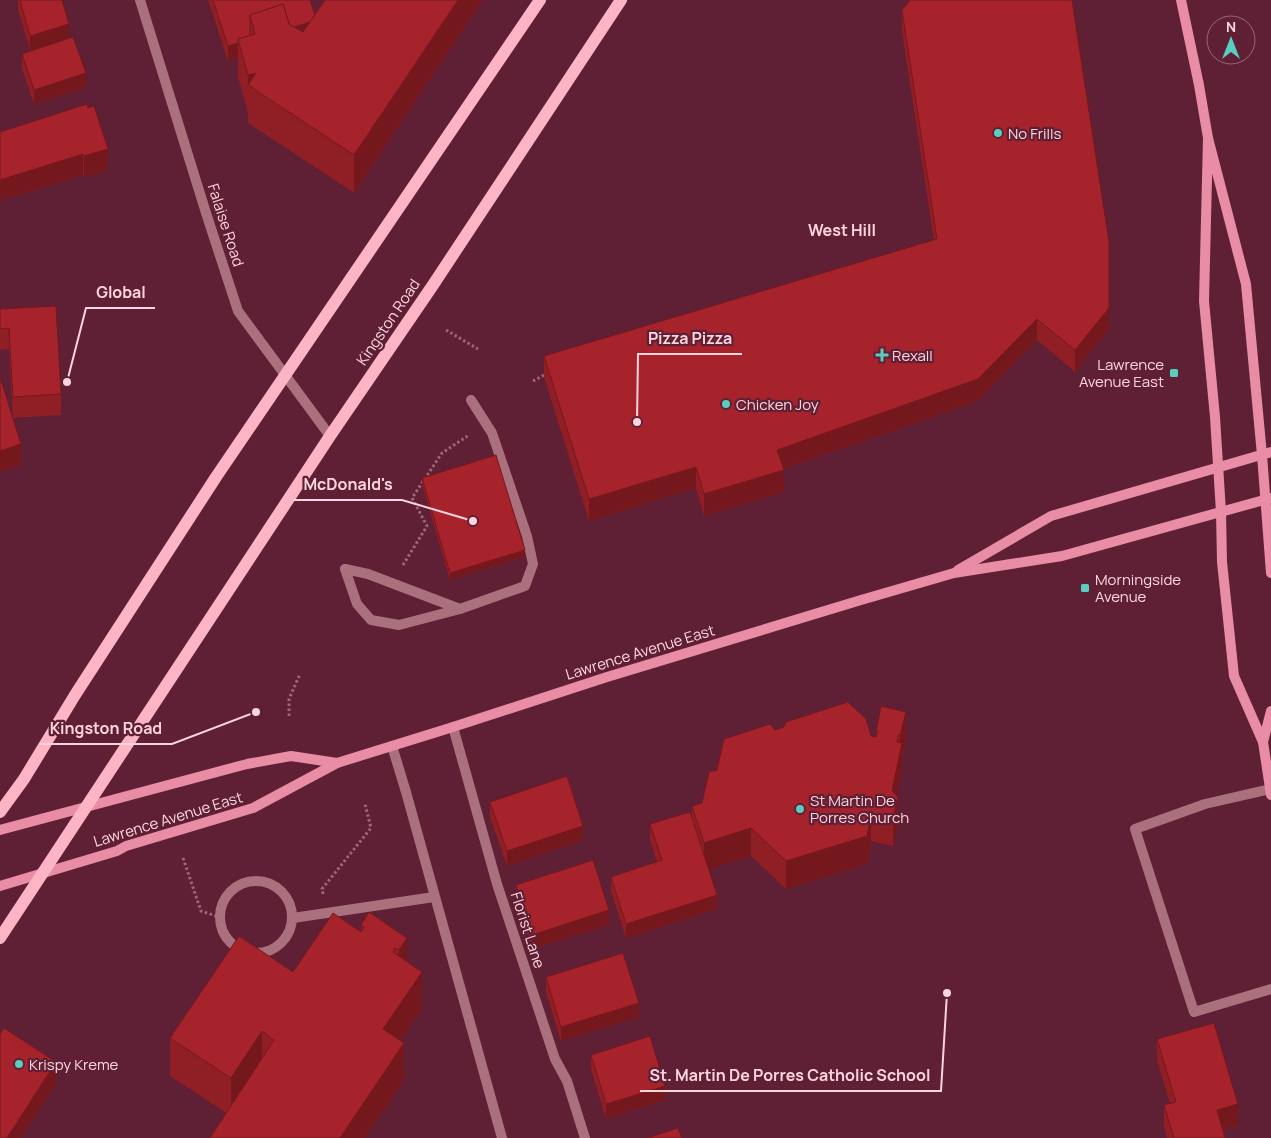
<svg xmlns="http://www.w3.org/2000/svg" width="1271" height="1138" font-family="Manrope,sans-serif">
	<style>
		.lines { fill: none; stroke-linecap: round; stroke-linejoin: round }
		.path { stroke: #9e6777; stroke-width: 3; stroke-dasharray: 2.5 2.5; stroke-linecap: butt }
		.service { stroke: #aa707e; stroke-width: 10 }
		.minor { stroke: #aa707e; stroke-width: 10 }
		.secondary { stroke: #e88da5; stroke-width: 10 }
		.primary { stroke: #fdb5c6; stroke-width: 12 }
		.wall { fill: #901e25 }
		.shaded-wall { fill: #75181e }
		.building { fill: #a7232b; stroke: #75181e }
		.poi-dot { fill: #59cebe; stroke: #5f1f34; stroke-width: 2 }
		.labels { text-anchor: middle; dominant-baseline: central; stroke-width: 4.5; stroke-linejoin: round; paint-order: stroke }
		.poi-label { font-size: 15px; fill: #fed5de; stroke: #5f1f34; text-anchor: start }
		.street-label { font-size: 15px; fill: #fed5de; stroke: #5f1f34 }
		.neighbourhood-label { font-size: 16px; font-weight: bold; fill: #fed5de; stroke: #5f1f34 }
		.leader { fill: none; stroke: #fed5de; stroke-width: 2 }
		.callout-dot { fill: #fed5de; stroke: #5f1f34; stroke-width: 2 }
		.callout-label { font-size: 16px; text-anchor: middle; font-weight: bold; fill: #fed5de; stroke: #5f1f34; stroke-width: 4.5; stroke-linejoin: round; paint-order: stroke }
	</style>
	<rect width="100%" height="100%" fill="#5f1f34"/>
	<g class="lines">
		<!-- path -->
		<g class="path">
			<polyline points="446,330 478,349"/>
			<polyline points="533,381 548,373"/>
			<polyline points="403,565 427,526 412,498 442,453 469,435"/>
			<polyline points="289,716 289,699 300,674"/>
			<polyline points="183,858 201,911 219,917"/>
			<polyline points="323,894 322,889 371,828 365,804"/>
		</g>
		<!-- service -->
		<g class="service">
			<polyline points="345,569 357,604 371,620 399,625 460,609 525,586 533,564 527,536 492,433 471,400"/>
			<polyline points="345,569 368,574 460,609"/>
			<polyline points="392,746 406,792 502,1138"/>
			<polyline points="1270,789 1205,804 1135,829 1194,1012 1271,989"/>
			<circle cx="256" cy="917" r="36"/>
			<polyline points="293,918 434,897"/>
		</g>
		<!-- minor -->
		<g class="minor">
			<polyline points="140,0 206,213 238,311 330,436"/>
			<polyline points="453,727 497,884 555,1059 567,1081 585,1138"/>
		</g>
		<!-- secondary -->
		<g class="secondary">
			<polyline points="1181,0 1199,85 1208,138 1246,284 1262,455 1271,573"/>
			<polyline points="1208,138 1204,301 1215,417 1221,512 1222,562 1234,676 1263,742 1271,795"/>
			<polyline points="958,570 1051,516 1271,452"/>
			<polyline points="1263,742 1271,711"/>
			<polyline points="0,830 247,764 291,756 337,763"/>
			<polyline points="0,886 117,851 126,846 253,808 337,763 453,727 607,677 861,600 954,573 1062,556 1271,498"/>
		</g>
		<!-- primary -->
		<g class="primary">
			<polyline points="0,812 24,779 75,695 216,477 540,0"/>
			<polyline points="0,938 330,436 433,285 621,0"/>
		</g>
	</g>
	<!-- wall -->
	<g class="wall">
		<polygon points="18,0 62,0 69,38 86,88 34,104 22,69 22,54 51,44 30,50 18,10"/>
		<polygon points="208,0 310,0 315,15 483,0 354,193 248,123 248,113 238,77 238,57 228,61"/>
		<polygon points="902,10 1109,329 1075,372 1037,340 978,401 783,469 784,492 704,516 696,488 589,521 544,377 544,356 934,240 902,32"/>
		<polygon points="87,104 108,170 84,177 83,175 0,201 0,132"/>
		<polygon points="0,309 61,394 61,415 13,418 9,349 0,350"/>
		<polygon points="422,478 525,557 450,580 422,485"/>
		<polygon points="881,706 906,740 902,758 902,771 896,796 898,824 893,846 871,841 867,864 786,889 751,856 708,869 717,909 626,938 611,891 611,877 657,862 650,839 650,824 692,820 692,806 702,803 717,770 775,730 876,737 876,732"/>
		<polygon points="490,802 583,840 507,866 490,817"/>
		<polygon points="516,885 609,925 532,949 516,899"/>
		<polygon points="361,925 407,938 407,962 422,1009 400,1040 404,1080 365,1138 210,1138 226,1113 170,1076 170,1038 293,972 361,932"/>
		<polygon points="546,977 639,1017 561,1041 546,992"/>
		<polygon points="1157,1039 1238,1125 1223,1130 1225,1138 1167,1138 1164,1127 1164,1105 1170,1103 1157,1061"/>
		<polygon points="591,1055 665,1100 606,1119 591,1069"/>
	</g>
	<!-- shaded-wall -->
	<g class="shaded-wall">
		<polygon points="458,0 483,0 354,193 354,155"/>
		<polygon points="317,20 317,35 284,30"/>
		<polygon points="69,24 69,39 30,50 30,36"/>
		<polygon points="238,43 238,57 228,61 228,46"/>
		<polygon points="86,73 86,88 34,104 34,90"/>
		<polygon points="256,73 248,85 248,113 248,75"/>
		<polygon points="108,149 108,170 84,177 84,156"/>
		<polygon points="83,154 83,175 0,201 0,180"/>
		<polygon points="1109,308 1109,329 1075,372 1075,350"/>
		<polygon points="1037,319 1037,340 978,401 777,471 777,450"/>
		<polygon points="21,444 21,465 0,472 0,451"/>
		<polygon points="696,467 696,488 589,521 589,499"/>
		<polygon points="784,470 784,492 704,516 704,494"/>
		<polygon points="525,550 525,557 450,580 450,573"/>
		<polygon points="906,712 906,740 902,758 902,771 892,819 892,791 897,742 898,735 898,759 900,749 900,735"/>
		<polygon points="898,797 898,824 893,846 893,818"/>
		<polygon points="871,814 871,841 867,864 786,889 786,861"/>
		<polygon points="583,826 583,840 507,866 507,851"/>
		<polygon points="751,828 751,856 704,871 704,843"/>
		<polygon points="717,895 717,909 626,938 626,924"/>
		<polygon points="609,910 609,925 532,949 532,935"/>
		<polygon points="407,938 407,975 399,988 399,950"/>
		<polygon points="422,972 422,1009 383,1067 383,1029"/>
		<polygon points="639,1003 639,1017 561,1041 561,1027"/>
		<polygon points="262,1031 262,1069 231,1116 231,1078"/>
		<polygon points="404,1043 404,1080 365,1138 340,1138"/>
		<polygon points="56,1062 56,1084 21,1138 7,1138"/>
		<polygon points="665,1086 665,1100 606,1119 606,1104"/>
		<polygon points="1238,1104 1238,1125 1217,1131 1217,1110"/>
	</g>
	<!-- building -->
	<g class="building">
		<polygon points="20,0 62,0 69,24 30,36"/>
		<polygon points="213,0 310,0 315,15 310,22 294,27 289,24 283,4 250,15 250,36 238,39 238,43 228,46"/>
		<polygon points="325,0 458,0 354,155 248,85 256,73 248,75 238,39 255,34 250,15 283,4 289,24 303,32"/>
		<polygon points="910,0 1072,0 1109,242 1109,308 1075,350 1037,319 978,379 777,450 784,470 704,494 696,467 589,499 544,356 937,239 902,10"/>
		<polygon points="73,37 86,73 34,90 22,54"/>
		<polygon points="87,104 88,108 94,106 108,149 84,156 83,154 0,180 0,132"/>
		<polygon points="56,306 61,394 13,397 9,328 0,329 0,309"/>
		<polygon points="0,377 21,444 0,451"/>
		<polygon points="496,455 525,550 450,573 422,478"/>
		<polygon points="848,702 866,719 871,736 876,737 878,732 876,732 881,706 906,712 900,735 898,735 897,742 902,743 892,791 898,797 893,818 871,814 867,836 786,861 751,828 704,843 692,806 702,803 709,772 717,770 724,739 770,724 775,730 784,727 786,722"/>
		<polygon points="567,776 583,826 507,851 490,802"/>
		<polygon points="690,812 717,895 626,924 611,877 662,860 650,824"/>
		<polygon points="593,860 609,910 532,935 516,885"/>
		<polygon points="369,912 407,938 399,950 395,948 393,952 422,972 383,1029 404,1043 340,1138 210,1138 274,1040 262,1031 231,1078 170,1038 239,936 293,972 333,913 361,932 364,927 361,925"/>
		<polygon points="623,953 639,1003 561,1027 546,977"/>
		<polygon points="1214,1023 1238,1104 1217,1110 1225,1138 1174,1138 1164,1105 1176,1102 1157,1039"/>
		<polygon points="4,1028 56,1062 7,1138 0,1138 0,1034"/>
		<polygon points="650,1036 665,1086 606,1104 591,1055"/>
		<polygon points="678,1128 682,1138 647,1138"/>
	</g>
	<!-- markers -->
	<g class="poi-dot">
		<circle cx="998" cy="133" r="5"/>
		<path d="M879.5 347.5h5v5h5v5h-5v5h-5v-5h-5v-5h5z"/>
		<rect x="1169" y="368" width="10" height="10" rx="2.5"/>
		<circle cx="726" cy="404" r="5"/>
		<rect x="1080" y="583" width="10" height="10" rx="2.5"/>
		<circle cx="800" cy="809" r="5"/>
		<circle cx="19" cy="1064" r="5"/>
	</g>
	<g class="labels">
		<!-- poi labels -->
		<g class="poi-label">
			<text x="1008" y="133">No Frills</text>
			<text x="892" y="355">Rexall</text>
			<text x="1164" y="364" text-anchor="end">Lawrence<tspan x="1164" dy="17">Avenue East</tspan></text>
			<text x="736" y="404">Chicken Joy</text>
			<text x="1095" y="579">Morningside<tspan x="1095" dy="17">Avenue</tspan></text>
			<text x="810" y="800">St Martin De<tspan x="810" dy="17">Porres Church</tspan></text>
			<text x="29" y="1064">Krispy Kreme</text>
		</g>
		<!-- street labels -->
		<g class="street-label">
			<text transform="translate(226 225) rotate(72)">Falaise Road</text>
			<text transform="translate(388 322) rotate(-56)">Kingston Road</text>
			<text transform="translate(640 652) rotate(-17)">Lawrence Avenue East</text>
			<text transform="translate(168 819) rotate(-17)">Lawrence Avenue East</text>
			<text transform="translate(528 930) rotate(72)">Florist Lane</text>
		</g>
		<!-- neighbourhood labels -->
		<g class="neighbourhood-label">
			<text x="842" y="230">West Hill</text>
		</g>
	</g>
	<!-- callouts -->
	<path class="leader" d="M67 382L86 308H155M637 422L638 354H742M473 521L402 500H293M256 712L172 744H40M947 993L941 1091H640"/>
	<g class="callout-dot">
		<circle cx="67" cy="382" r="5"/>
		<circle cx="637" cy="422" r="5"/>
		<circle cx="473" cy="521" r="5"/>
		<circle cx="256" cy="712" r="5"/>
		<circle cx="947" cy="993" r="5"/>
	</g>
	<g class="callout-label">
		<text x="121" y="298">Global</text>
		<text x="690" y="344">Pizza Pizza</text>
		<text x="348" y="490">McDonald's</text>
		<text x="106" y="734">Kingston Road</text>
		<text x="790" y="1081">St. Martin De Porres Catholic School</text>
	</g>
	<!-- north arrow -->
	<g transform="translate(1231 40)"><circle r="24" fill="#5f1f34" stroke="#9f6878"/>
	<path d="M0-4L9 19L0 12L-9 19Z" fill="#59cebe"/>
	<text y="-8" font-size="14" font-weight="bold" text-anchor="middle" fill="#fed5de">N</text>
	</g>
</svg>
